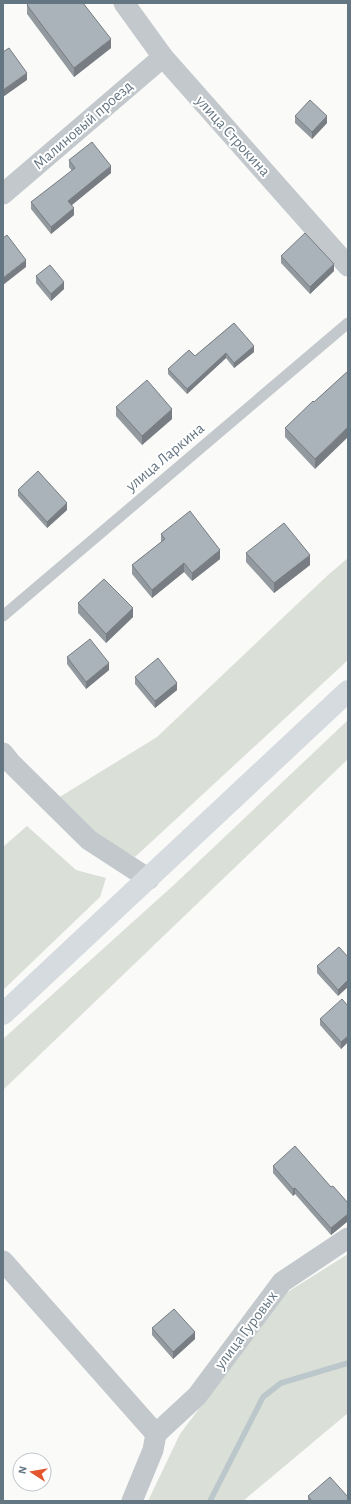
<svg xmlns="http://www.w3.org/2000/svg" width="351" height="1504" font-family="'Alegreya Sans',sans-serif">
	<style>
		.green { fill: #dadfd7 }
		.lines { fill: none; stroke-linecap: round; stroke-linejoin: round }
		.stream { stroke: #bbc7cb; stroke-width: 5.5 }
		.lane { stroke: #c3c8cc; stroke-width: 11 }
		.street { stroke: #c3c8cc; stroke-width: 21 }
		.highway { stroke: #d6dbdf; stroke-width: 22 }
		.wall { fill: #929a9f }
		.shaded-wall { fill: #777d82 }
		.building { fill: #aab3b9; stroke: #777d82 }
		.labels { text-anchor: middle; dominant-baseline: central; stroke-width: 4; stroke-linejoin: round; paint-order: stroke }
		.street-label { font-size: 16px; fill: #657683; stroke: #fff }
	</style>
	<rect width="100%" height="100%" fill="#fafaf8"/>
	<!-- green -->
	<g class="green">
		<polygon points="348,558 348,660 135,857 95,836 58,798 157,737 328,575"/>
		<polygon points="348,720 348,759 3,1090 3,1039 176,883"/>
		<polygon points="27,826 76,870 106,878 100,897 3,990 3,847"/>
		<polygon points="348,1254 348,1413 243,1501 148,1501 180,1434 286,1293"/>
	</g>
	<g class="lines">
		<!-- stream -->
		<polyline class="stream" points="210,1501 263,1397 281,1383 348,1363"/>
		<!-- lane -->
		<polyline class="lane" points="3,616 348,323"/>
		<!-- street -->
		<g class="street">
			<polyline points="124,3 163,57 348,266"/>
			<polyline points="3,194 163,57"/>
			<polyline points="3,753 11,763 89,840 149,879"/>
			<polyline points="3,1261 156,1434"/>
			<polyline points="156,1434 197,1396 282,1282 348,1238"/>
			<polyline points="132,1501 153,1450 156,1434"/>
		</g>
		<!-- highway -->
		<polyline class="highway" points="3,1014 348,691"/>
	</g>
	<!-- wall -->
	<g class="wall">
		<polygon points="27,5 111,48 74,77 27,14"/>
		<polygon points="295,116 327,123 312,139 295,123"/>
		<polygon points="69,160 111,173 72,205 74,215 51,234 31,209 31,202 72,171 69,167"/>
		<polygon points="281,256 334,271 310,294 281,263"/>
		<polygon points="36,276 64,289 51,301 36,283"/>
		<polygon points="234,323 254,352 234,368 226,358 187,394 168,374 168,369 195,356"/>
		<polygon points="348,371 315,469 285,437 285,428 314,402"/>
		<polygon points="116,407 172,419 142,445 116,416"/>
		<polygon points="18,490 67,510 47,528 18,496"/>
		<polygon points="161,534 220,559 192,581 184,572 152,598 132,574 132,565 161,542"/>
		<polygon points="246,553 310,565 274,593 246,562"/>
		<polygon points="78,603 133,617 106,643 78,613"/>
		<polygon points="67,657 109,670 86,689 67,664"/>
		<polygon points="135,677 177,690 155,708 135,684"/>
		<polygon points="339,947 338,996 317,973 317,966"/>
		<polygon points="348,1006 348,1042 341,1049 320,1025 320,1019"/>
		<polygon points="273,1166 331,1187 348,1203 348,1221 331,1235 295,1194 293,1196 273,1173"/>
		<polygon points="152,1328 195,1339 173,1359 152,1335"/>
		<polygon points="308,1496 348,1501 308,1501"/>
	</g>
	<!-- shaded-wall -->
	<g class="shaded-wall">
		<polygon points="111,39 111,48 74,77 74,68"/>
		<polygon points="27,73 27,80 3,97 3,90"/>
		<polygon points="327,116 327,123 312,139 312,132"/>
		<polygon points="111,166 111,173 68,208 68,201"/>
		<polygon points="74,208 74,215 51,234 51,227"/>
		<polygon points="26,260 26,267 3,285 3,278"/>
		<polygon points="334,264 334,271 310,294 310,287"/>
		<polygon points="64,282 64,289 51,301 51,294"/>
		<polygon points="254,346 254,352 234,368 234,363"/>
		<polygon points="226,353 226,358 187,394 187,389"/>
		<polygon points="172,409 172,419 142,445 142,436"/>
		<polygon points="348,427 348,437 315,469 315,459"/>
		<polygon points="67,503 67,510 47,528 47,522"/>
		<polygon points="220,550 220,559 192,581 192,573"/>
		<polygon points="310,555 310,565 274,593 274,583"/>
		<polygon points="184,563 184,572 152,598 152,590"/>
		<polygon points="133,608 133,617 106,643 106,634"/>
		<polygon points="109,663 109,670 86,689 86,682"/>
		<polygon points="177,683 177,690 155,708 155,701"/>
		<polygon points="348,980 348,987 338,996 338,990"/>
		<polygon points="348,1036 348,1042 341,1049 341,1042"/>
		<polygon points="295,1188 295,1194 293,1196 293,1189"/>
		<polygon points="348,1214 348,1221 331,1235 331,1228"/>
		<polygon points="195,1332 195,1339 173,1359 173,1352"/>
		<polygon points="4,1373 4,1380 3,1381 3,1374"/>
	</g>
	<!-- building -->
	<g class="building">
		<polygon points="29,3 83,3 111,39 74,68 27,5"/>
		<polygon points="9,48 27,73 3,90 3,52"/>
		<polygon points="310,100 327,116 312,132 295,116"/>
		<polygon points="92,142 111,166 68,201 74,208 51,227 31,202 75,168 69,160"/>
		<polygon points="305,233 334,264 310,287 281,256"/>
		<polygon points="7,235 26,260 3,278 3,238"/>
		<polygon points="50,265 64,282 51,294 36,276"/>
		<polygon points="234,323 254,346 234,363 226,353 187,389 168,369 189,350 195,356"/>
		<polygon points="348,371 348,427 315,459 285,428 313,401 314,402"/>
		<polygon points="147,380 172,409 142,436 116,407"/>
		<polygon points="38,471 67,503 47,522 18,490"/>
		<polygon points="190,511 220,550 192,573 184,563 152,590 132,565 165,539 161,534"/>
		<polygon points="284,523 310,555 274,583 246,553"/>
		<polygon points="104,579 133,608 106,634 78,603"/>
		<polygon points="90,639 109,663 86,682 67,657"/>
		<polygon points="158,658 177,683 155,701 135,677"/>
		<polygon points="339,947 348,957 348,980 338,990 317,966"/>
		<polygon points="342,999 348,1006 348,1036 341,1042 320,1019"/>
		<polygon points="295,1146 331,1187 333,1186 348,1203 348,1214 331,1228 295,1188 293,1189 273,1166"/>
		<polygon points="174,1309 195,1332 173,1352 152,1328"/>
		<polygon points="330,1477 348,1497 348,1501 312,1501 308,1496"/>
	</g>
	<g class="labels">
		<!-- street labels -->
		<g class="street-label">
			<text transform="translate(83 125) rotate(-41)">Малиновый проезд</text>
			<text transform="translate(233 136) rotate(48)">улица Строкина</text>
			<text transform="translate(165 457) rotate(-40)">улица Ларкина</text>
			<text transform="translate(246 1330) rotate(-53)">улица Гуровых</text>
		</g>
	</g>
	<!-- border -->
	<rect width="351" height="1504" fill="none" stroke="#657683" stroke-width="8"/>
	<!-- north arrow -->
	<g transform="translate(32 1472) rotate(282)"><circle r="19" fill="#ffffff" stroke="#c1c8cd"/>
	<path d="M0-3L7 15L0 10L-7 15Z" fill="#e4572e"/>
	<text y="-6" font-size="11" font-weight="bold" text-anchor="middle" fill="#657683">N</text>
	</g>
</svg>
